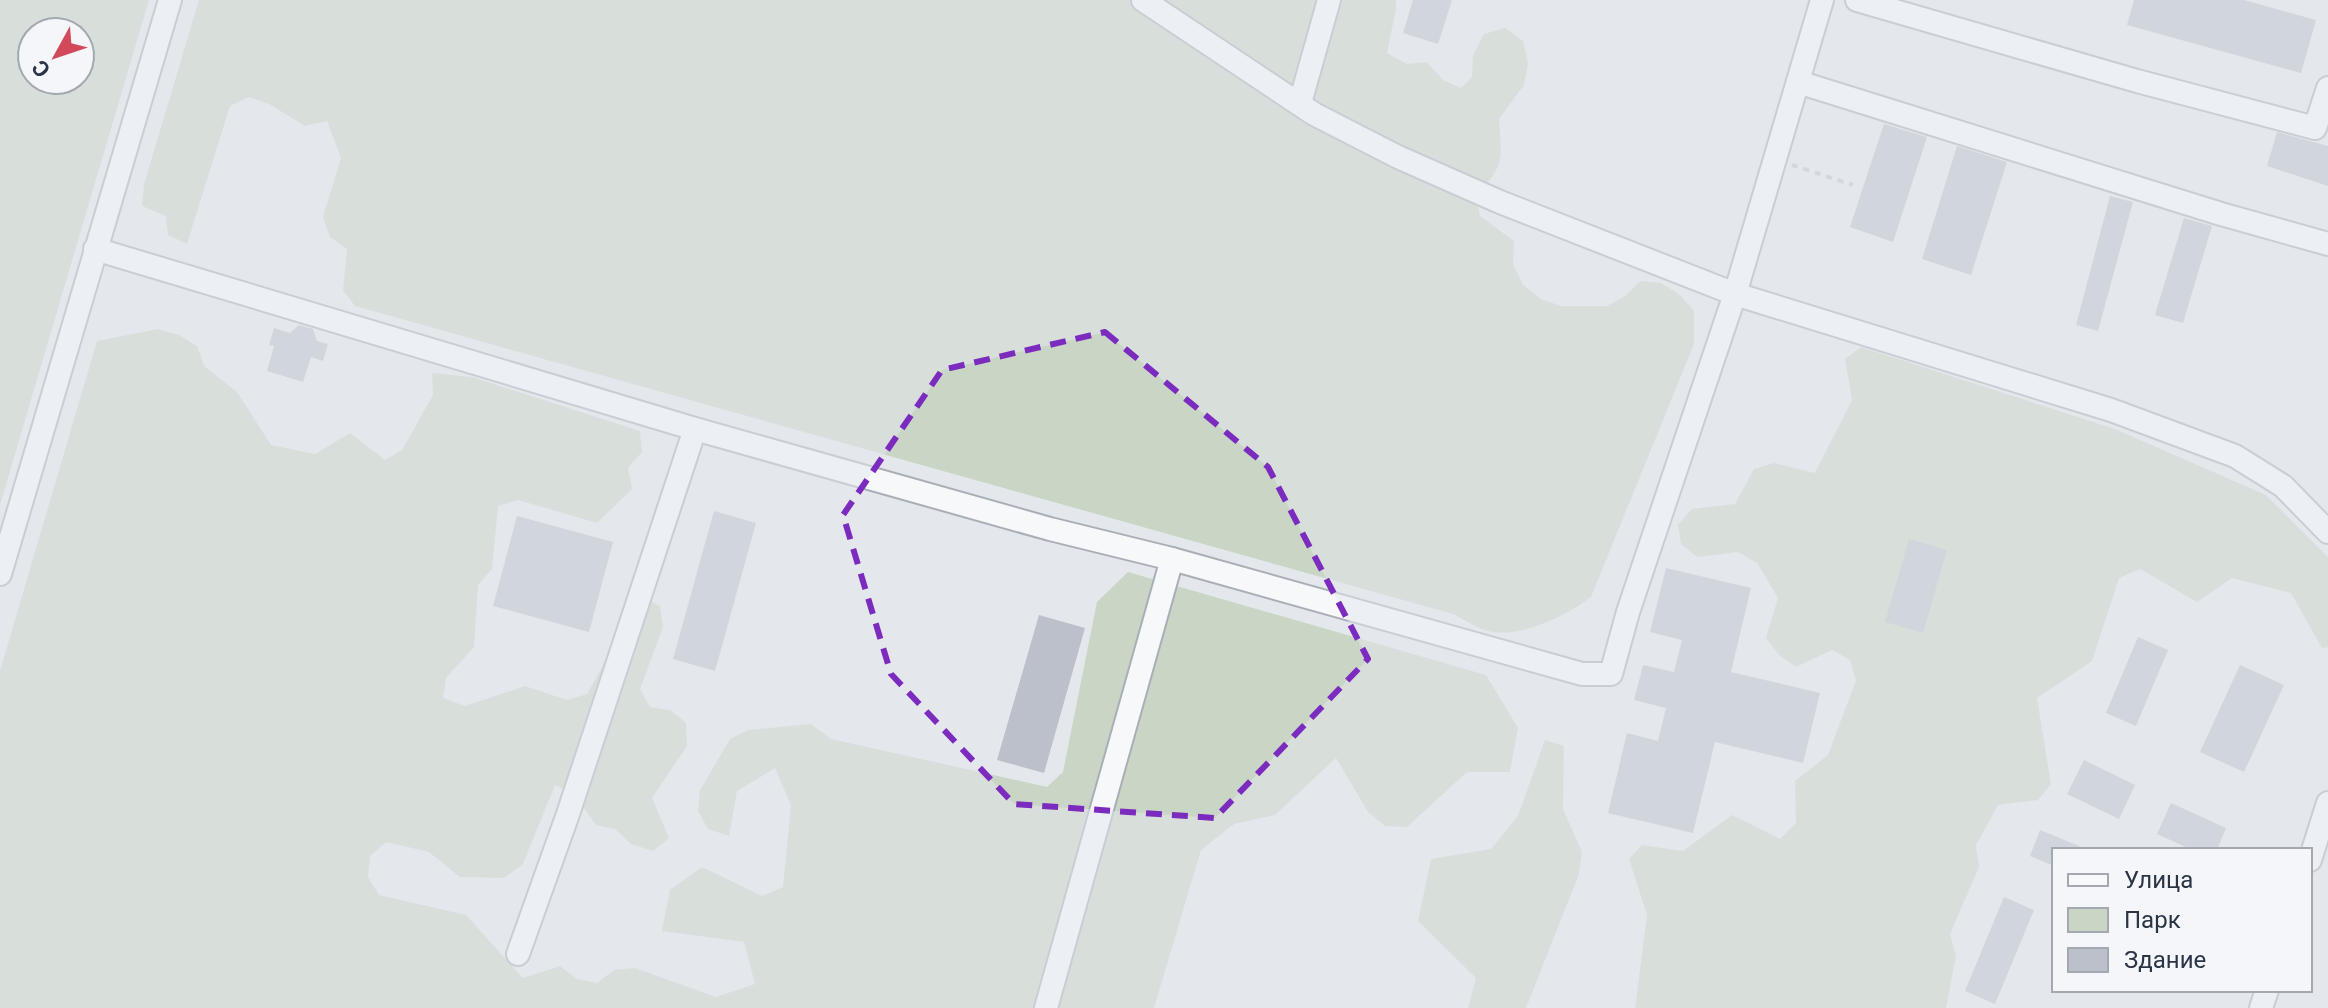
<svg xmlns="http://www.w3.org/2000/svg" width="2328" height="1008" font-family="Roboto,sans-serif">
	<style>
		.green { fill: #c9d6c5; fill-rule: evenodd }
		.building { fill: #bbc0ca }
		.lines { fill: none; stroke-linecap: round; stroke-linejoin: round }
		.minor-casing { stroke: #a9aeb7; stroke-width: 26 }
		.path { stroke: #c2c5cb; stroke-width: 4; stroke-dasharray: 6 6; stroke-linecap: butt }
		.minor { stroke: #f7f8fa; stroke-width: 22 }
		.marked { fill: none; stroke: #7b2cbf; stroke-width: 6; stroke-dasharray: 16 10; stroke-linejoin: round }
	</style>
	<rect width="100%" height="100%" fill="#e4e7ec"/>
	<!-- green -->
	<g class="green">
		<path d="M 0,0 L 149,0 L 0,505 ZM 80,32 L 80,80 L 32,80 L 32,32 Z"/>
		<path d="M 199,0 L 1396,0 L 1396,9 L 1387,53 L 1407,64 L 1427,62 L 1443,80 L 1461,88 L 1472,77 L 1473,55 L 1484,34 L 1505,28 L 1523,41 L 1528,63 L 1524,85 L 1499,119 C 1502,160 1505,165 1476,196 L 1480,216 L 1514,241 L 1513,264 L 1523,285 L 1541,299 L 1561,306 L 1607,306 L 1625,296 L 1640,281 L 1661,283 L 1680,295 L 1694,311 L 1694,344 L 1591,597 C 1568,615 1522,637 1493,632 C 1479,630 1465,620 1453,614 L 355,306 L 343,290 L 347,249 L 330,237 L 323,217 L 341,158 L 327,121 L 305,126 L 269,104 L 249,97 L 230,106 L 187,244 L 168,235 L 166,216 L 142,206 L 144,184 Z"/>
		<polygon points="158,329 179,335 197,346 204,366 237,392 271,445 315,454 350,433 385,460 402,450 433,395 432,373 472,377 640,431 642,452 628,468 632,489 597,523 518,500 498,506 492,569 478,585 474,647 446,678 443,698 465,706 525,686 567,700 587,694 641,597 660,606 663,627 640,689 650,707 670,710 686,723 687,746 652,798 669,838 653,851 631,844 615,829 596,825 573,793 555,785 523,864 504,878 460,877 429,852 386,842 370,856 368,877 379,895 466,915 523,978 560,966 577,979 597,983 614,970 635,968 716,997 755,984 744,942 662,931 670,890 702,867 762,896 783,887 791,805 775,768 737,791 729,836 708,829 698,811 700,790 730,739 748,730 811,724 831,739 1047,787 1063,772 1097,602 1128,572 1486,675 1518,728 1510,772 1467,772 1407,827 1385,826 1368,812 1336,758 1275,815 1234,824 1201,850 1154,1008 0,1008 0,671 97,341"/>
		<polygon points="1861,347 2115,429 2266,495 2328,557 2328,647 2322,648 2291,593 2232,578 2197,602 2140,569 2119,578 2092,661 2037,698 2051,784 2038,800 1998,805 1976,845 1979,867 1950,934 1956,956 1946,1008 1635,1008 1647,915 1629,859 1642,845 1683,851 1732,815 1780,839 1796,823 1795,781 1828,755 1856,680 1850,660 1832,650 1796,667 1779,655 1766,638 1778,598 1757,563 1738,552 1697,557 1681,544 1678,525 1692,509 1735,504 1754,469 1774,463 1815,473 1852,400 1845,359"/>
		<polygon points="1545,740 1564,746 1563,809 1582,852 1579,874 1526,1008 1468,1008 1476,978 1418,921 1431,859 1491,849 1518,816"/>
	</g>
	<!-- building -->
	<g class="building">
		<polygon points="1413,0 1452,0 1438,44 1403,33"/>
		<polygon points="2134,0 2244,0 2316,20 2301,73 2127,25"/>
		<polygon points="1884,124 1927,137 1893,242 1850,227"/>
		<polygon points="2277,132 2328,146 2328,186 2267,166"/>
		<polygon points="1957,146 2007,162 1971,275 1922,259"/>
		<polygon points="2110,196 2133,202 2098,331 2076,325"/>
		<polygon points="2184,218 2212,226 2183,323 2155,315"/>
		<polygon points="299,325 313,329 317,341 328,344 323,361 311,357 303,382 267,371 274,346 269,345 274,328 290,333"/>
		<polygon points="714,511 756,523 715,671 673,659"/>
		<polygon points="517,516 613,542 589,632 493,606"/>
		<polygon points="1909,539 1947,550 1923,633 1885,622"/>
		<polygon points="1666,568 1751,588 1731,672 1820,693 1803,763 1715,742 1693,833 1608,813 1627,733 1658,741 1666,708 1634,700 1643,665 1674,672 1682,640 1650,632"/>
		<polygon points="1039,615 1085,628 1044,773 997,760"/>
		<polygon points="2138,637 2168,650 2136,726 2106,713"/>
		<polygon points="2240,665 2284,685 2244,772 2200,752"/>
		<polygon points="2084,760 2135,785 2119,819 2067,794"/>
		<polygon points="2171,803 2226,828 2217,850 2192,850 2157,834"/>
		<polygon points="2040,830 2089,850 2054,850 2054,866 2030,856"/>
		<polygon points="2004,897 2034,910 1995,1004 1965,991"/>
	</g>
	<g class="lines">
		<!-- minor casing -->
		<g class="minor-casing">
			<g id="minor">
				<polyline points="1143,0 1314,114 1398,157 1500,202 1735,294 2111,410 2235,456 2283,486 2328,532"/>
				<polyline points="1857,0 2137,81 2315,128 2328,88"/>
				<polyline points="1798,82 2221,214 2328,244"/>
				<polyline points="1300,103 1329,0"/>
				<polyline points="95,249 695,429 1050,529 1172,559 1582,674 1611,674 1628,612 1735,294 1822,0"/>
				<polyline points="0,574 170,0"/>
				<polyline points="2310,860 2328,803"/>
				<polyline points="518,954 568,814 695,429"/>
				<polyline points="1046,1008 1172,559"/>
				<polyline points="2261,1008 2267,990"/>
			</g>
		</g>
		<!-- path -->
		<polyline class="path" points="1792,165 1853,185"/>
		<!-- minor -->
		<use href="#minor" class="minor"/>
	</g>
	<!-- marked area -->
	<path d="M0 0H2328V1008H0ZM 1105,332 L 1268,467 L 1368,659 L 1215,818 L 1014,804 L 891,674 L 843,515 L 942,370 Z" fill="#e4e7ec" fill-opacity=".55" fill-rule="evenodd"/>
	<path class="marked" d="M 1105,332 L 1268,467 L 1368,659 L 1215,818 L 1014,804 L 891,674 L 843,515 L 942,370 Z"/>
	<!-- legend -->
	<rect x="2052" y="848" width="260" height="144" fill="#f4f6f9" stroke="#a4a8b1" stroke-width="2"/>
	<rect x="2068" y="874" width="40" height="12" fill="#f7f8fa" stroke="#a4a8b1" stroke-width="2"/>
	<text x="2124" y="888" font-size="24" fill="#2b3445">Улица</text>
	<rect x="2068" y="908" width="40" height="24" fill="#c9d6c5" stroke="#a4a8b1" stroke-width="2"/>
	<text x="2124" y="928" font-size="24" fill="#2b3445">Парк</text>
	<rect x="2068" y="948" width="40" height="24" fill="#bbc0ca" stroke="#a4a8b1" stroke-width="2"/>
	<text x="2124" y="968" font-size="24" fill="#2b3445">Здание</text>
	<!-- north arrow -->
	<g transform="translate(56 56) rotate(230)"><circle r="38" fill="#f4f6f9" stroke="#a4a8b1" stroke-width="2"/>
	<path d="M0-6L14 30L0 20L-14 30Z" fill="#d1495b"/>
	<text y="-12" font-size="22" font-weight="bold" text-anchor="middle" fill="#2b3445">С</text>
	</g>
</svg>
